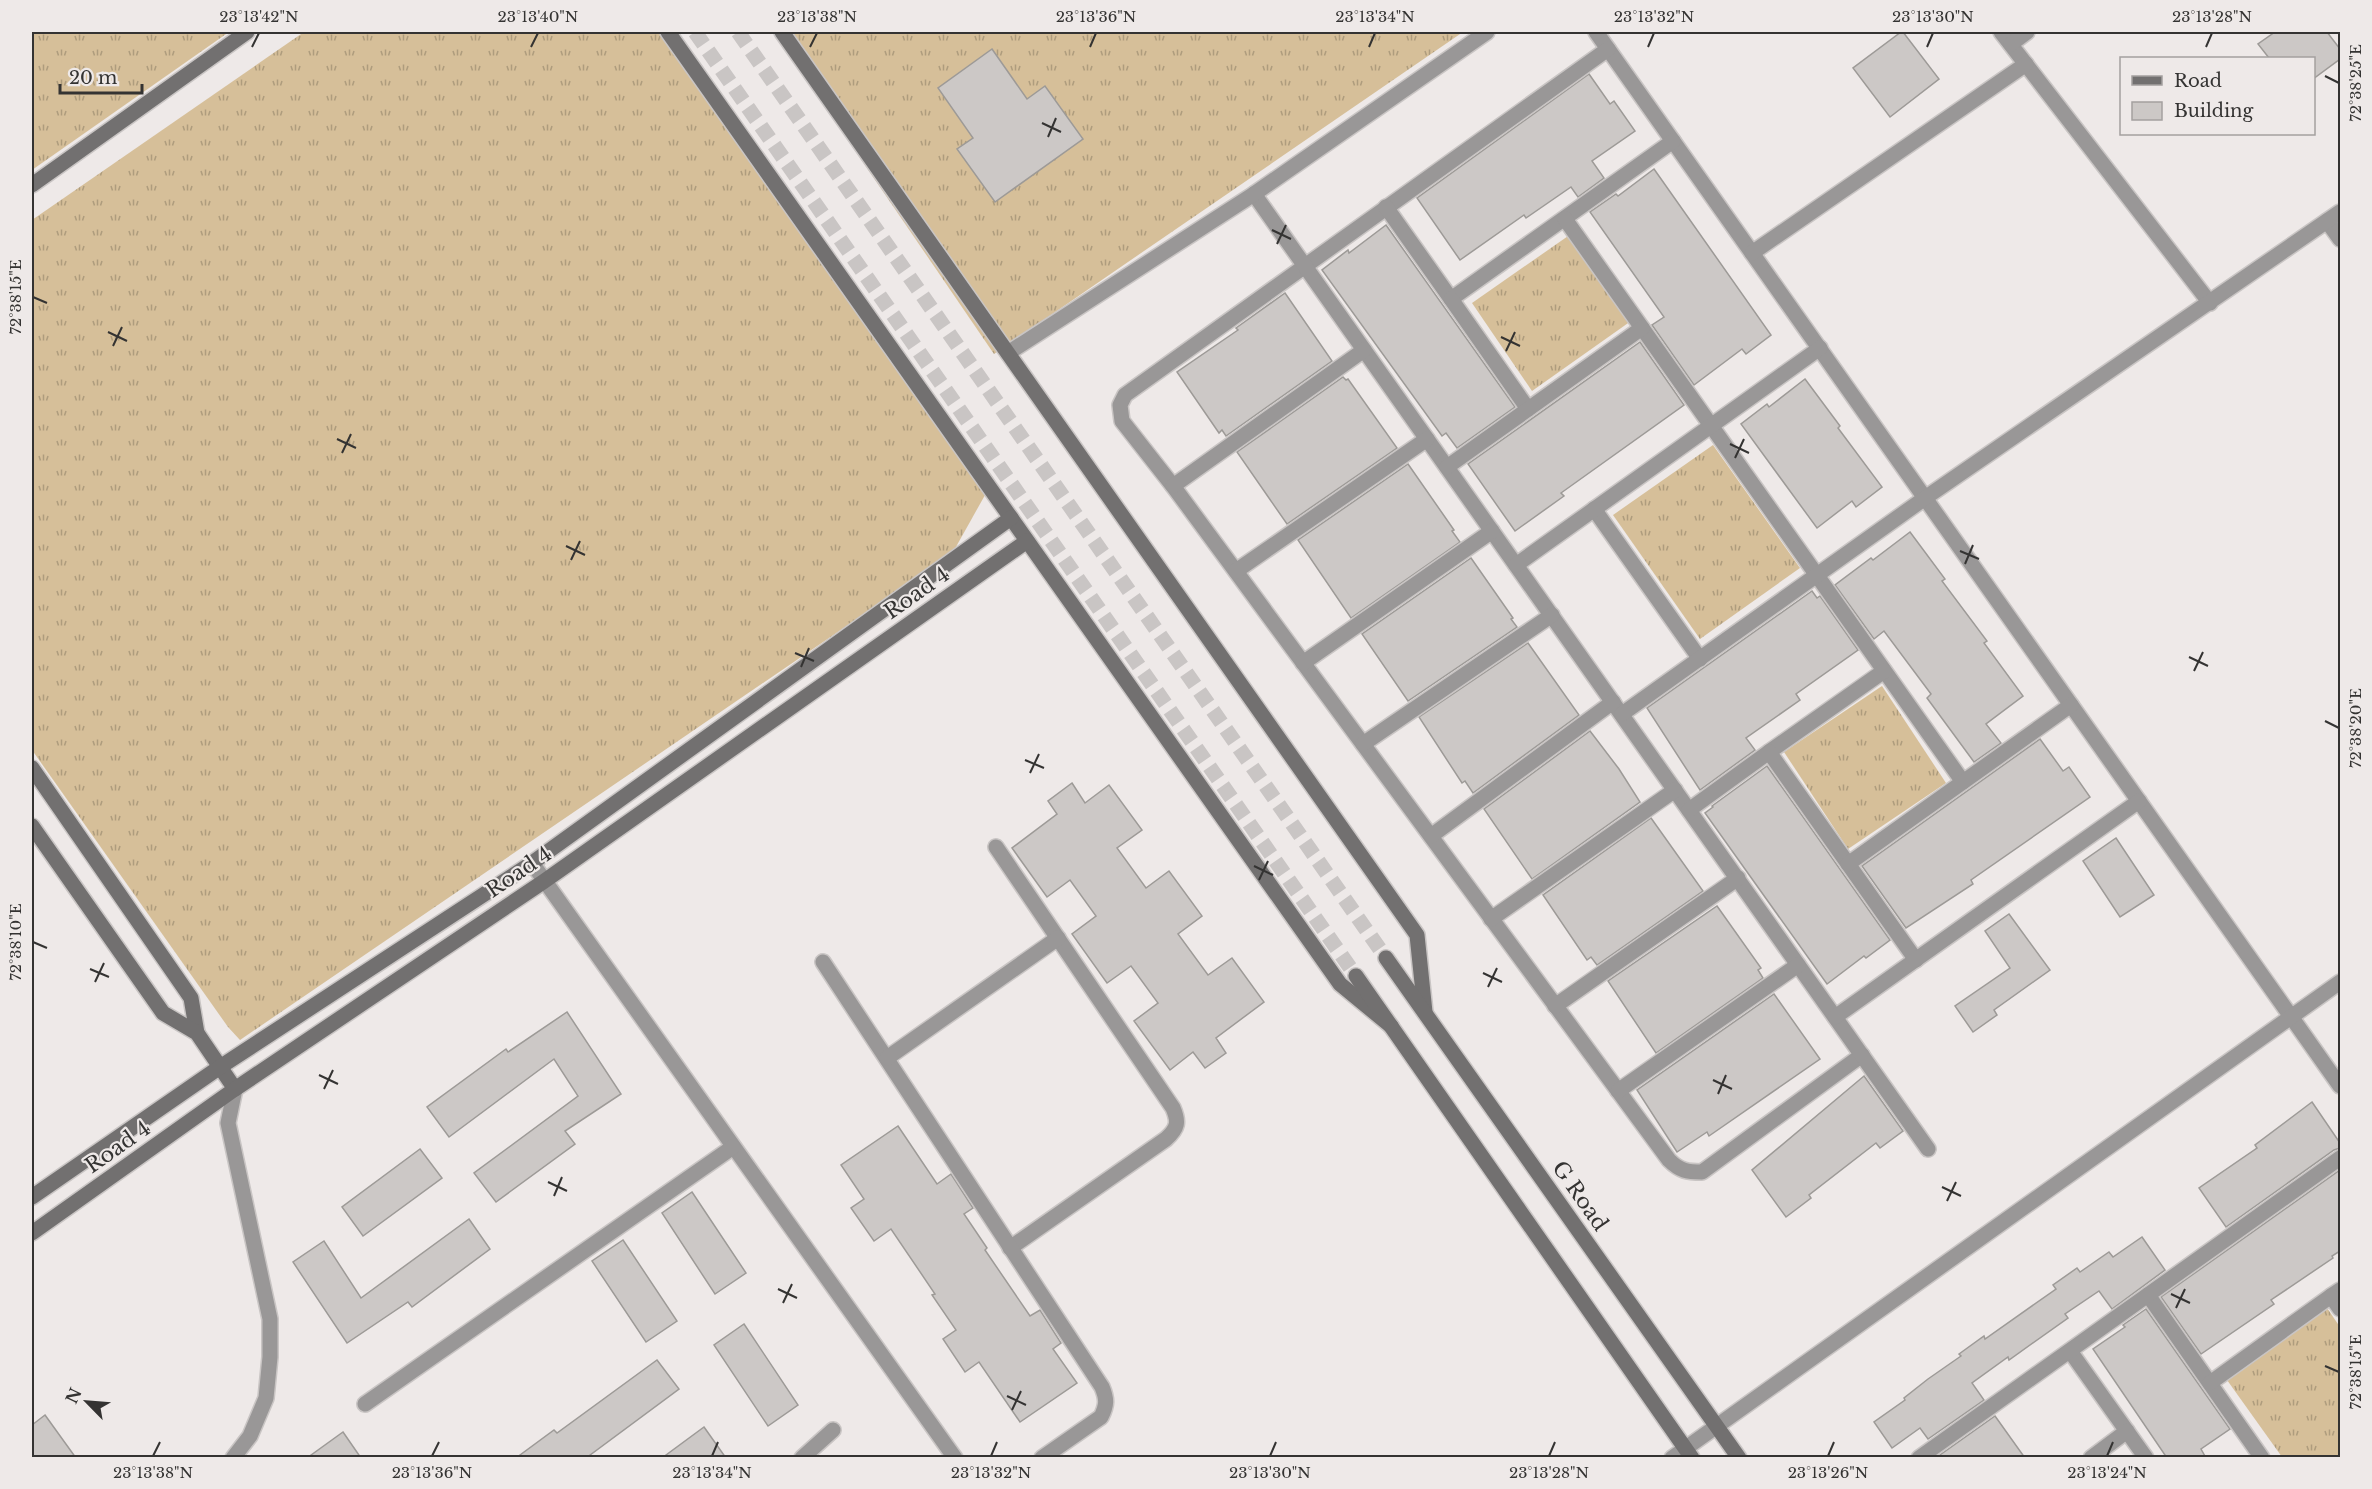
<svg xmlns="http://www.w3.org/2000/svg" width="2372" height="1489" font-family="'Libre Baskerville',serif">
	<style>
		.grass { fill: url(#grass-tufts) }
		.building { fill: #ccc8c6; stroke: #9d9a97; stroke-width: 1.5 }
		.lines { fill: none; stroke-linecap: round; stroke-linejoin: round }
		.secondary-tunnel { stroke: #c9c5c4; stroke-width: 15; stroke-dasharray: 15 8; stroke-linecap: butt }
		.street-casing { stroke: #c9c5c4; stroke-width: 18 }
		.secondary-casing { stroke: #c9c5c4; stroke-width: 18 }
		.street { stroke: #999797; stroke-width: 15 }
		.secondary { stroke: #727070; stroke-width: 15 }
		.ticks { fill: none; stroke: #343332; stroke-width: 2 }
		.labels { text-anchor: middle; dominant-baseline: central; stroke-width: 4.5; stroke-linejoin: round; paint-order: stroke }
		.street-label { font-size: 21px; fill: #343332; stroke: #eee9e8 }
		.neatline { fill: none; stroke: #343332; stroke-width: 2 }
		.ticks-label { font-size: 15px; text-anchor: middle; fill: #343332 }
	</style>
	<defs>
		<pattern id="grass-tufts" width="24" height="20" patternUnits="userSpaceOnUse" patternTransform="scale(1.5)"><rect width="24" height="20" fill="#d6bf99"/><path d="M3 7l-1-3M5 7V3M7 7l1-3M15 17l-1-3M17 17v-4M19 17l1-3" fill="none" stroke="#ae9c7d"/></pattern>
	</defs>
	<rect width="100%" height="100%" fill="#eee9e8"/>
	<!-- grass -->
	<g class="grass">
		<polygon points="32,32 229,32 32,170"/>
		<polygon points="304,32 668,32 994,479 952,554 240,1040 228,1027 32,750 32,220"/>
		<polygon points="774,32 1463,32 994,354"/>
		<polygon points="1571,234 1631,321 1532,391 1472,303"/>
		<polygon points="1713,445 1800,568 1700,639 1613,515"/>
		<polygon points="1882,686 1946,783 1848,849 1784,752"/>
		<polygon points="2327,1308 2340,1327 2340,1457 2282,1457 2227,1380"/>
	</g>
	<!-- building -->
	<g class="building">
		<polygon points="1901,32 1903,32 1939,79 1890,117 1853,68"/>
		<polygon points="2275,32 2327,32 2340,49 2340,59 2313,79 2313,58 2269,58 2258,44"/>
		<polygon points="992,49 1027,99 1045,86 1083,139 995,202 957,149 973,138 938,88"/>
		<polygon points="1589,74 1610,104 1614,101 1635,131 1592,161 1604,178 1578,197 1571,187 1526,218 1524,215 1460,260 1417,198"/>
		<polygon points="1654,169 1771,335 1746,354 1742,349 1694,385 1652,325 1664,317 1590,212 1616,194 1618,196"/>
		<polygon points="1386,225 1515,407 1457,448 1446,433 1442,436 1322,270 1348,250 1349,253"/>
		<polygon points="1285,293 1332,361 1226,436 1222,430 1219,433 1177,372 1238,330 1236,328"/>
		<polygon points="1640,342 1684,405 1561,493 1564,496 1515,531 1468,464"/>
		<polygon points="1343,377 1346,380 1348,379 1397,448 1287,524 1237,452"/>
		<polygon points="1805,379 1840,426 1838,428 1882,487 1856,507 1852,501 1817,528 1741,424 1767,404 1769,407"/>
		<polygon points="1408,464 1454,530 1452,531 1460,542 1351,618 1298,540"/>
		<polygon points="1910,532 1945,579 1942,581 1987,641 1984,643 2023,696 1986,724 2001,743 1974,762 1927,698 1931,694 1884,631 1874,639 1835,585 1871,558 1873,560"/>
		<polygon points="1471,558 1513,618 1511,619 1517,627 1408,701 1362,634"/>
		<polygon points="1812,591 1817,598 1820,596 1858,650 1796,694 1800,700 1746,738 1755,750 1700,790 1647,708"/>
		<polygon points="1528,643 1579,715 1473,793 1465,781 1462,783 1419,717"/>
		<polygon points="1590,731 1619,769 1640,802 1532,879 1484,809"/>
		<polygon points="2040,739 2063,771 2069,767 2090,797 1971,880 1973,884 1906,928 1862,866"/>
		<polygon points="1767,766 1890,940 1866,958 1864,956 1827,984 1705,813 1713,807 1712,806"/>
		<polygon points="1072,783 1085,803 1109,785 1142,830 1117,848 1146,888 1169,871 1202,916 1178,934 1208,975 1232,958 1264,1002 1216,1038 1226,1053 1205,1068 1193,1052 1170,1070 1134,1021 1158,1003 1131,966 1107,983 1072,934 1096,916 1070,880 1047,897 1012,848 1057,814 1048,801"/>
		<polygon points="1651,818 1703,891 1597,965 1591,957 1587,960 1543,895"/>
		<polygon points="2116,838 2154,895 2120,917 2083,861"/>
		<polygon points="1717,906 1761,968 1758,970 1763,978 1656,1053 1608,981"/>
		<polygon points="2009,914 2050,970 1994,1010 1997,1015 1973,1032 1955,1006 2010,968 1985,931"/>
		<polygon points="1774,994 1820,1059 1709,1136 1707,1132 1677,1152 1637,1090"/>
		<polygon points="567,1012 621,1094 565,1131 575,1144 496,1202 474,1173 578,1096 554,1059 449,1137 427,1107 506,1049 508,1052"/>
		<polygon points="1864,1076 1903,1131 1880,1148 1876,1143 1809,1195 1811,1198 1786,1217 1752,1170"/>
		<polygon points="2312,1102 2340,1143 2340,1148 2334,1150 2226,1227 2199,1188 2257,1148 2255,1145"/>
		<polygon points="898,1126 937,1184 951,1174 973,1208 964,1214 987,1248 985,1250 1030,1316 1040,1310 1061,1343 1053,1349 1077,1383 1020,1422 979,1362 965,1372 943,1339 956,1330 932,1295 935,1294 891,1229 874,1241 851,1208 864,1199 841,1165"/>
		<polygon points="420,1149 442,1178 363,1236 342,1207"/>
		<polygon points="2340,1170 2340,1251 2332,1256 2333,1258 2271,1300 2274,1304 2201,1354 2161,1297"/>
		<polygon points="692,1192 746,1273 715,1294 662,1213"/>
		<polygon points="469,1219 490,1249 412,1307 408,1302 347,1343 293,1262 324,1241 361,1298"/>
		<polygon points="2142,1237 2165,1270 2112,1309 2099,1291 2065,1314 2068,1318 2009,1360 2008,1357 1972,1383 1984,1400 1928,1439 1920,1428 1892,1448 1874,1422 1905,1400 1904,1398 1928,1379 1961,1356 1959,1354 1984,1336 1985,1339 2056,1289 2053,1285 2077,1268 2080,1272 2109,1252 2113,1257"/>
		<polygon points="623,1240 677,1321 646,1342 592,1261"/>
		<polygon points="2146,1309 2230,1429 2201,1449 2206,1458 2167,1458 2093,1349 2125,1327 2123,1325"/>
		<polygon points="744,1324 798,1405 768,1426 714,1345"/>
		<polygon points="657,1360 679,1389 586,1458 516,1458 554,1430 557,1433"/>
		<polygon points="45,1415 76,1458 32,1458 32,1425"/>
		<polygon points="1995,1416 2025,1458 1941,1458 1940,1455"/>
		<polygon points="704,1427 726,1458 662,1458"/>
		<polygon points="343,1432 361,1458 307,1458"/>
	</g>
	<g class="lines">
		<!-- secondary-tunnel -->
		<g class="secondary-tunnel">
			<polyline points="695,32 1356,976"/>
			<polyline points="738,32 1386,958"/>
		</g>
		<!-- street casing -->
		<g class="street-casing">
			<g id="street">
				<polyline points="1596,32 2340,1086"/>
				<polyline points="2001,32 2210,303"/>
				<polyline points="2011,44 2027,32"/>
				<path d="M 1608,49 L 1125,395 L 1120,405 L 1122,421 L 1173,486 L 1669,1160 C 1680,1171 1687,1172 1702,1172 L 1862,1055"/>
				<polyline points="1254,194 1928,1149"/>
				<polyline points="1386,207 1451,299 1673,141"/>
				<polyline points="1565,219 1963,782"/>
				<polyline points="2327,221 2340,239"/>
				<polyline points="1752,253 2026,64"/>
				<polyline points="1451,299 1528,409"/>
				<polyline points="1008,353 1254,194 1487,32"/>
				<polyline points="1447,467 1642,328"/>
				<polyline points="1173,486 1364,350"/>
				<polyline points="1594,509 1700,659"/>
				<polyline points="1516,565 1820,348"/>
				<polyline points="1236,571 1427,439"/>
				<polyline points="1303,663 1492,531"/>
				<polyline points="1622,714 1925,498 2340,212"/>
				<polyline points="1363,744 1552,615"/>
				<polyline points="1769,752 1884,671"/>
				<polyline points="1689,810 1769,752 1916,960"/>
				<polyline points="1431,836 1613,702"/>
				<path d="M 996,847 L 1173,1108 C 1179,1122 1178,1128 1166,1139 L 1010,1248"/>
				<polyline points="532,863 955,1458"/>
				<polyline points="1848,864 2071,705"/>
				<polyline points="1491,919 1675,790"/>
				<path d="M 823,962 L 1102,1387 C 1107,1399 1107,1405 1101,1417 L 1042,1458"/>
				<polyline points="1555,1006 1738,878"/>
				<polyline points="1835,1017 2139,801"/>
				<polyline points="887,1058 1058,938"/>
				<polyline points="1618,1091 1798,965"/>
				<polyline points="2340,1290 2331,1296 2340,1309"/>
				<polyline points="2148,1295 2262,1458"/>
				<polyline points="2070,1351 2146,1458"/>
				<polyline points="2210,1383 2331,1296"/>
				<polyline points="365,1404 733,1147"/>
				<polyline points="233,1458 250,1436 266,1398 270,1357 270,1319 228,1123 235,1089"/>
				<polyline points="802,1458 833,1430"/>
				<polyline points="1672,1458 2340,982"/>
				<polyline points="1919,1458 2340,1158"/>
				<polyline points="2091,1458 2127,1431"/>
			</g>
		</g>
		<!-- secondary casing -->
		<g class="secondary-casing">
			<g id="secondary">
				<polyline points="668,32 1340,984 1391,1026"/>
				<polyline points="782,32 1417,935 1425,1012"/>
				<polyline points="32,185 247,32"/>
				<polyline points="32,768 191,998 197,1033"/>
				<polyline points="32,826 163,1013 197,1033 235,1089"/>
				<polyline points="1386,958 1739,1458"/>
				<polyline points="1356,976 1692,1458"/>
				<polyline points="32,1197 220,1067 532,863 1011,518"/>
				<polyline points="32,1233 235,1089 543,882 1027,541"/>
			</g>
		</g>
		<!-- street -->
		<use href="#street" class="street"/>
		<!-- secondary -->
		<use href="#secondary" class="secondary"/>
	</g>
	<!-- ticks -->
	<path class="ticks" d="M 252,47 L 259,33M 531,47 L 538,33M 810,47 L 817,33M 1090,47 L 1096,33M 1369,47 L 1375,33M 1648,47 L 1654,33M 1927,47 L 1933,33M 2206,47 L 2212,33M 2325,76 L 2339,83M 1042,123 L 1061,132M 1048,137 L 1056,118M 1272,230 L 1291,239M 1277,244 L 1286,225M 33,297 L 47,303M 108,332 L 127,341M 1501,337 L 1520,346M 113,346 L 122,327M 1506,351 L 1515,332M 337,439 L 356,448M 1730,444 L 1749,453M 342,453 L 351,434M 1735,458 L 1744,439M 566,546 L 585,555M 1960,551 L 1979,559M 571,560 L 580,541M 1965,564 L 1973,545M 795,653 L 814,661M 2189,657 L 2208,666M 801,667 L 809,648M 2194,671 L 2203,652M 2325,721 L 2339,728M 1025,760 L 1044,768M 1030,773 L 1039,754M 1254,866 L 1273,875M 1259,880 L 1268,861M 33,942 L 47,948M 90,969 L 109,977M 1483,973 L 1502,982M 95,982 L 104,963M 1488,987 L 1497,968M 319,1075 L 338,1084M 1713,1080 L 1732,1089M 324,1089 L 333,1070M 1718,1094 L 1726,1075M 548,1182 L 567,1191M 1942,1187 L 1961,1196M 554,1196 L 562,1177M 1947,1201 L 1956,1182M 778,1289 L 797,1298M 2171,1294 L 2190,1303M 783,1303 L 792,1284M 2176,1308 L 2185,1289M 2325,1366 L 2339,1372M 1007,1396 L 1026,1405M 1012,1410 L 1021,1391M 153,1456 L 160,1442M 432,1456 L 439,1442M 712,1456 L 718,1442M 991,1456 L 997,1442M 1270,1456 L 1276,1442M 1549,1456 L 1555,1442M 1828,1456 L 1834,1442M 2107,1456 L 2113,1442"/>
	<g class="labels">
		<!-- street labels -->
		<g class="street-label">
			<text transform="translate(917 593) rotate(-35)">Road 4</text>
			<text transform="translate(519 872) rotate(-34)">Road 4</text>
			<text transform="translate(118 1147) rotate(-35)">Road 4</text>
			<text transform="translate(1580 1196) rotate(55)">G Road</text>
		</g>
	</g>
	<!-- border -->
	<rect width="2372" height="1489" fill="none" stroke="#eee9e8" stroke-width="66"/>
	<!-- legend -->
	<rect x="2120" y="57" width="195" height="78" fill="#eee9e8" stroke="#a4a09f" stroke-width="1.5"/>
	<rect x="2132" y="76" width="30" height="9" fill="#727070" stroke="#a4a09f" stroke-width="1.5"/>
	<text x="2174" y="87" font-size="18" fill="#343332">Road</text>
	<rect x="2132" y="102" width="30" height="18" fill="#ccc8c6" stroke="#a4a09f" stroke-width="1.5"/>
	<text x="2174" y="117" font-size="18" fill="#343332">Building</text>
	<!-- north arrow -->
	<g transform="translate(87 1402) rotate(295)" stroke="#eee9e8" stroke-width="4.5" paint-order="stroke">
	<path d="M0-4.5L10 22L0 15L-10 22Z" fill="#343332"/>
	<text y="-9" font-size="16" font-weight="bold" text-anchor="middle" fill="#343332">N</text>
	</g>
	<!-- scale -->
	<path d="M60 84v9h82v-9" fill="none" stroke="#343332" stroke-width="3"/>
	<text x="69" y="84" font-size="18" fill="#343332" stroke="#eee9e8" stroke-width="4.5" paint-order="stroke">20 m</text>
	<rect x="33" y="33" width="2306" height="1423" class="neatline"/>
	<g class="ticks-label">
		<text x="259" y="22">23°13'42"N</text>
		<text x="538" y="22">23°13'40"N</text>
		<text x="817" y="22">23°13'38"N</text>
		<text x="1096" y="22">23°13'36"N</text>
		<text x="1375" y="22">23°13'34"N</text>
		<text x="1654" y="22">23°13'32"N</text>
		<text x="1933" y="22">23°13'30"N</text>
		<text x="2212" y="22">23°13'28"N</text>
		<text transform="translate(2356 83) rotate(-90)" y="5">72°38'25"E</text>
		<text transform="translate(16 297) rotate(-90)" y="5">72°38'15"E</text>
		<text transform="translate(2356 728) rotate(-90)" y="5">72°38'20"E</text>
		<text transform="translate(16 942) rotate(-90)" y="5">72°38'10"E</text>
		<text transform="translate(2356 1372) rotate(-90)" y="5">72°38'15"E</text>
		<text x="153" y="1478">23°13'38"N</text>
		<text x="432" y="1478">23°13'36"N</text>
		<text x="712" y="1478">23°13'34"N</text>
		<text x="991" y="1478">23°13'32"N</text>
		<text x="1270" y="1478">23°13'30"N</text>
		<text x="1549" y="1478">23°13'28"N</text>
		<text x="1828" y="1478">23°13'26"N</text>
		<text x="2107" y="1478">23°13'24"N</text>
	</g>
</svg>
